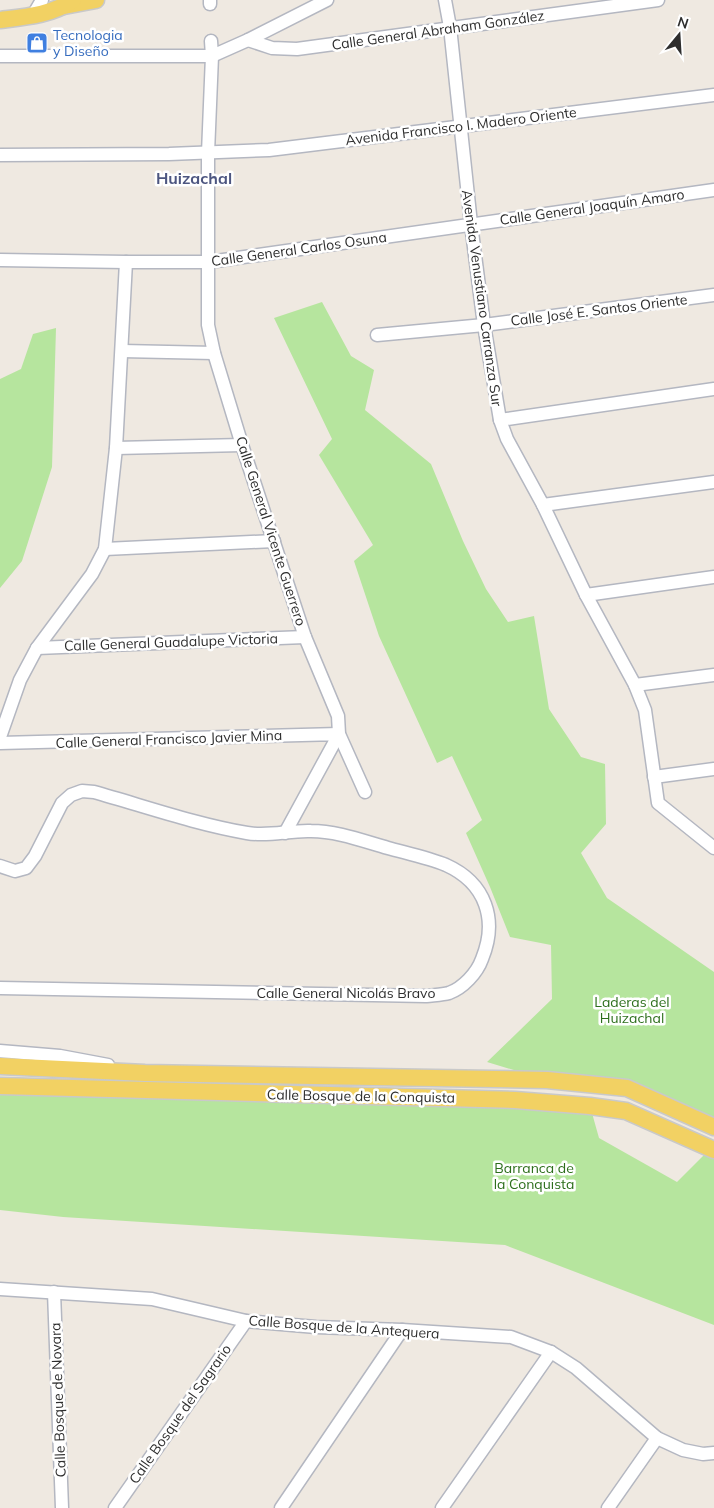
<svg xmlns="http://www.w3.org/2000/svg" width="714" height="1508" font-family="Mulish,sans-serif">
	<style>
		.green { fill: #b6e59e }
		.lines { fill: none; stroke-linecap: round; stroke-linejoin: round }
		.minor-casing { stroke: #b4b7c1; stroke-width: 15 }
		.major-casing { stroke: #c9c9c9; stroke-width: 19 }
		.minor { stroke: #fff; stroke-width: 12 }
		.major { stroke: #f2d163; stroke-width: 16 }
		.labels { text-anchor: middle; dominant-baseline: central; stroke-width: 5; stroke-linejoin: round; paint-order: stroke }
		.street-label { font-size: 14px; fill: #2e2e2e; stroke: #fff }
		.shop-label { font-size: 14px; fill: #366cbe; stroke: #fff; text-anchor: start }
		.park-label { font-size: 14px; fill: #2c6e1b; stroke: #fff }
		.quarter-label { font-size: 16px; font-weight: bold; fill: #4d5680; stroke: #fff }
	</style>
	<rect width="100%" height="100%" fill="#efe9e1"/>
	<!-- green -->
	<g class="green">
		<polygon points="322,302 351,356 374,370 365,410 431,464 463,541 486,589 508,622 534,616 549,709 581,757 605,764 606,824 581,853 607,898 714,972 714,1127 627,1088 547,1080 487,1062 552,999 551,945 510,937 490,887 466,833 482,820 452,756 437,763 379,636 354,561 373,545 319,455 332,439 274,318"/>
		<polygon points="56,328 52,467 22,561 0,588 0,379 21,369 33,334"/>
		<polygon points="0,1086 590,1106 599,1138 677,1182 710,1149 714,1150 714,1325 505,1245 63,1217 0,1210"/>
	</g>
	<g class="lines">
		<!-- minor casing -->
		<g class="minor-casing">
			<g id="minor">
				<polyline points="210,0 210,4"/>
				<polyline points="445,0 450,27 471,224 484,325 500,420 507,439 543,505 586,595 635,685 645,710 658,803 714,848"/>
				<polyline points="32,17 42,0"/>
				<polyline points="248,40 272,48 297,49 658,0"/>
				<polyline points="211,41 212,56 208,153 208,325 214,353 242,445 305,637 338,716 339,734 365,792"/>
				<polyline points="0,56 212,56 248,40 327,0"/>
				<polyline points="0,155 169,154 269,150 714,95"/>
				<polyline points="0,260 126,262 209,262 714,190"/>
				<polyline points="377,335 484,325 714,295"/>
				<polyline points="122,351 214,353"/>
				<polyline points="500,420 714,389"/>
				<polyline points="116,448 242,445"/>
				<polyline points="543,505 714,482"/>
				<polyline points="105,549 274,541"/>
				<polyline points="586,595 714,577"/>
				<polyline points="37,648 305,637"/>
				<polyline points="635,685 714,675"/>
				<polyline points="0,737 20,680 37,648 92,574 105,549 116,448 126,262"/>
				<polyline points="0,743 339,734 285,833"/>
				<polyline points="654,777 714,769"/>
				<path d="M 0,866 L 15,871 L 26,868 L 35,856 L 62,803 L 71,795 L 82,791 L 94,792 C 144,806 195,824 247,833 C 268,837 290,830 311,831 C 337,831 363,841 388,848 C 406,853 429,858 446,865 C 486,883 498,920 482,959 C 477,973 463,988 449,993 C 442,995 433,995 426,996 L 0,988"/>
				<polyline points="0,1051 60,1056 108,1065"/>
				<polyline points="0,1289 152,1299 246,1321 316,1327 402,1330 511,1337 551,1352 576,1368 657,1438 683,1450 703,1454 714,1453"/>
				<polyline points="54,1292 62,1508"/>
				<polyline points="115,1508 246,1321"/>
				<polyline points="281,1508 402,1330"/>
				<polyline points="442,1508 551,1352"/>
				<polyline points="608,1508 657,1438"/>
			</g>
		</g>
		<!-- major casing -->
		<g class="major-casing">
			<g id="major">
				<polyline points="64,6 96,0"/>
				<path d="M 0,20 C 25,17 52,15 73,0"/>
				<polyline points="0,1066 145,1073 547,1080 627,1088 714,1127"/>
				<polyline points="0,1086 515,1100 590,1106 626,1111 714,1150"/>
			</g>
		</g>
		<!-- minor -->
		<use href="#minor" class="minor"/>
		<!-- major -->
		<use href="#major" class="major"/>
	</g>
	<!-- icons -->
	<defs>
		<g id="shop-square" transform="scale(1.125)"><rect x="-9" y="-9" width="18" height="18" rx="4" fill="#3f7fe0" stroke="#fff"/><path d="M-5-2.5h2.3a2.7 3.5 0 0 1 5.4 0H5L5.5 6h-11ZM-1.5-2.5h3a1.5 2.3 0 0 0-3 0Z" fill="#fff"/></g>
	</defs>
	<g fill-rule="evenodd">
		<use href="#shop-square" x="37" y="43"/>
	</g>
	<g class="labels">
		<!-- street labels -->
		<g class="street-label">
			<text transform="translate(438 30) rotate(-8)">Calle General Abraham González</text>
			<text transform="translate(461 126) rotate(-7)">Avenida Francisco I. Madero Oriente</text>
			<text transform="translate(592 207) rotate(-8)">Calle General Joaquín Amaro</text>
			<text transform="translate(299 249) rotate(-8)">Calle General Carlos Osuna</text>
			<text transform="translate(482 298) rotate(82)">Avenida Venustiano Carranza Sur</text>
			<text transform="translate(599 310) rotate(-7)">Calle José E. Santos Oriente</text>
			<text transform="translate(271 531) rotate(72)">Calle General Vicente Guerrero</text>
			<text transform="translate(171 642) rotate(-2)">Calle General Guadalupe Victoria</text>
			<text transform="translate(169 739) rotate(-2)">Calle General Francisco Javier Mina</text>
			<text x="346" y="993">Calle General Nicolás Bravo</text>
			<text transform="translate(361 1096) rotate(1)">Calle Bosque de la Conquista</text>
			<text transform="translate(344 1327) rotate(4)">Calle Bosque de la Antequera</text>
			<text transform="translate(58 1400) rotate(-92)">Calle Bosque de Novara</text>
			<text transform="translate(180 1414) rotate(-55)">Calle Bosque del Sagrario</text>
		</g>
		<!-- shop labels -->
		<g class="shop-label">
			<text x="53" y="35">Tecnologia<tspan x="53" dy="16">y Diseño</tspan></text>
		</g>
		<!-- park labels -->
		<g class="park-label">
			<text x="632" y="1002">Laderas del<tspan x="632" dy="16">Huizachal</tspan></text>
			<text x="534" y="1168">Barranca de<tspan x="534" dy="16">la Conquista</tspan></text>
		</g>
		<!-- quarter labels -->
		<g class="quarter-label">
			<text x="194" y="178">Huizachal</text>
		</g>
	</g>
	<!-- north arrow -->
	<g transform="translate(679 35) rotate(18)" stroke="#ffffff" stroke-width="4" paint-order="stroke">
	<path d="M0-4L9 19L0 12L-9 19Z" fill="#2e2e2e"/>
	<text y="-8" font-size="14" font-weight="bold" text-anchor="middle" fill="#2e2e2e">N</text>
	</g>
</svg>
